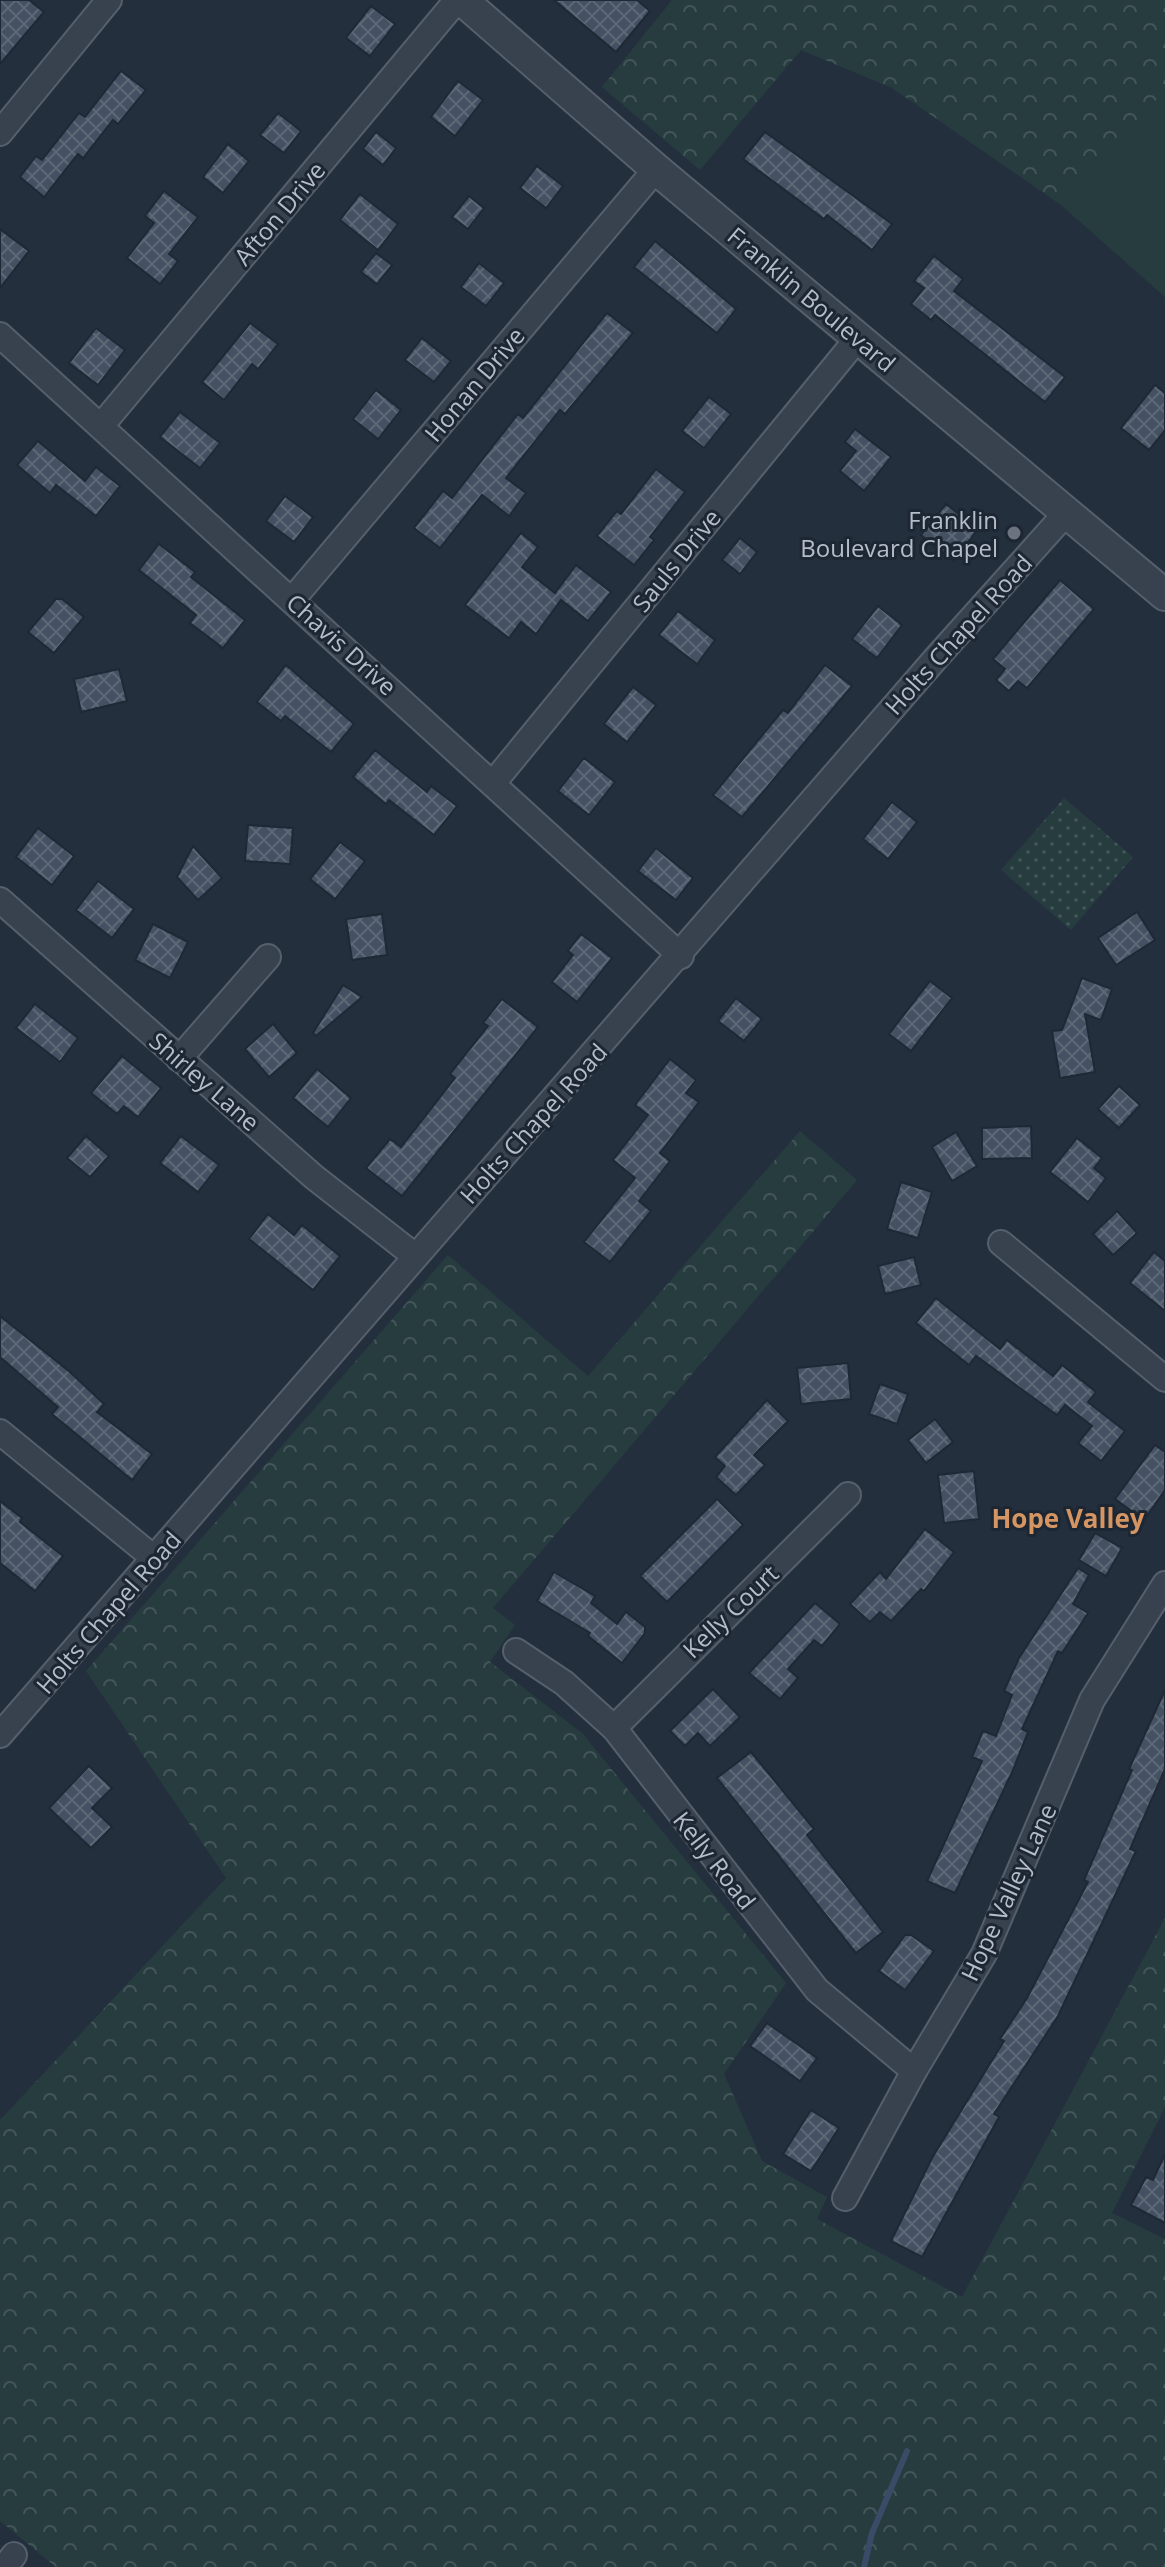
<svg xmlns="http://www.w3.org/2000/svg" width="1165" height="2567" font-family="'Open Sans',sans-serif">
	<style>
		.grass { fill: url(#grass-dots) }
		.forest { fill: url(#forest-crowns) }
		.green { fill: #263c3f }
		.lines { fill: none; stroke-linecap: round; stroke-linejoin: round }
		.stream { stroke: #394c67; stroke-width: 6 }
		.building { fill: url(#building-cross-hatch); stroke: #1f2835; stroke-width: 2 }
		.minor-casing { stroke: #565f6c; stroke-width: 28 }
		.tertiary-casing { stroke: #565f6c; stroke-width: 34 }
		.minor { stroke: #38414e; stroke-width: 24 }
		.tertiary { stroke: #38414e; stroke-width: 30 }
		.worship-dot { fill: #6b7280; stroke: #1d2633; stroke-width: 3 }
		.labels { text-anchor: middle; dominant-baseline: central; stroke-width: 6; stroke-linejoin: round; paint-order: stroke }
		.street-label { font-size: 24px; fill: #b4bcc9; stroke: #1d2633 }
		.poi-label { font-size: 24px; fill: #b4bcc9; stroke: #1d2633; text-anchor: end }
		.neighbourhood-label { font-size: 26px; font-weight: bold; fill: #d59563; stroke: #1d2633 }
	</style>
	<defs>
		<pattern id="grass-dots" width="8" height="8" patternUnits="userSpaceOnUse" patternTransform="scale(2)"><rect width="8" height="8" fill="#263c3f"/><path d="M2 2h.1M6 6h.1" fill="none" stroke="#435659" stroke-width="1.8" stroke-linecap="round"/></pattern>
		<pattern id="forest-crowns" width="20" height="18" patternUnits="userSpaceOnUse" patternTransform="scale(2)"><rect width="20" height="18" fill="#263c3f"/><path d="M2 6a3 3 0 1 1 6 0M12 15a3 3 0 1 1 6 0" fill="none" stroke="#435659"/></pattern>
		<pattern id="building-cross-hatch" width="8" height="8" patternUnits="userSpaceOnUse" patternTransform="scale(2)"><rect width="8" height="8" fill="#455162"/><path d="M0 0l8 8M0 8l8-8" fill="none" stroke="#5d6877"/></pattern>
	</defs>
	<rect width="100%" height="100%" fill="#242f3e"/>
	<!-- grass -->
	<polygon class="grass" points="1064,798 1133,857 1071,930 1001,870"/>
	<!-- forest -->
	<g class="forest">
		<polygon points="672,0 1165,0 1165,118 1061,205 892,88 801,50 700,170 602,87"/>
		<polygon points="800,1131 857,1180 493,1608 515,1625 490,1662 582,1733 786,1983 724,2074 762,2161 827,2197 817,2219 962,2297 1165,1918 1165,2107 1112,2213 1165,2239 1165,2567 56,2567 0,2521 0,2120 226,1878 86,1671 448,1255 588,1376"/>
	</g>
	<!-- green -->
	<polygon class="green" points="1165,90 1165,297 1061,205"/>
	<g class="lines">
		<!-- stream -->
		<polyline class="stream" points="864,2567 872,2533 907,2451"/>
	</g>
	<!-- building -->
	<g class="building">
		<polygon points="0,0 29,0 44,12 0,64"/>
		<polygon points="554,0 637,0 650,11 616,52"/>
		<polygon points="371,6 395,24 370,56 346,38"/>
		<polygon points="121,71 146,90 118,124 113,120 83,158 78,154 44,197 20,177 36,156 42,160 79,113 85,117"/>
		<polygon points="458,81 483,100 455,136 431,117"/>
		<polygon points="278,113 301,131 284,153 260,135"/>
		<polygon points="376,132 396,148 383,165 363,149"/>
		<polygon points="765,132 892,224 872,250 827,215 824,219 743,159"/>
		<polygon points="228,144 249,161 223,193 203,177"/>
		<polygon points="537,166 563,186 546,208 520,188"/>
		<polygon points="164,191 198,217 169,254 178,261 160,284 127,258 154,223 145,216"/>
		<polygon points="360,194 398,224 378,250 340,220"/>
		<polygon points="469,196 484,208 468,229 452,217"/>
		<polygon points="0,229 29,251 0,288"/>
		<polygon points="655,241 736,309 717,333 634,267"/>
		<polygon points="376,253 392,265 377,284 361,272"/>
		<polygon points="934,256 963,279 954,291 1065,377 1045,402 935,315 931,320 911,304 924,288 914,281"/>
		<polygon points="479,263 504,283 486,306 461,287"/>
		<polygon points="607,313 633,333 565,414 560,410 506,478 526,493 509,516 482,495 440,548 414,528 443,491 452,498 518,414 523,418"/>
		<polygon points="250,323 278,344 258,369 252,364 224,400 202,382"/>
		<polygon points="96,328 125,350 98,385 69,363"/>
		<polygon points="422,338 451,361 434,382 405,360"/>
		<polygon points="1155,385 1165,393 1165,430 1149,450 1121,428"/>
		<polygon points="376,390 401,410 378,439 353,419"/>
		<polygon points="709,397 731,414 704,448 682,431"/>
		<polygon points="180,412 220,443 200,468 160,437"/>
		<polygon points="855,429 891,457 864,491 840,471 856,451 845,442"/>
		<polygon points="38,441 85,481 96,467 120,486 96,516 56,485 50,493 17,465"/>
		<polygon points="656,469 685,492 650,537 654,540 634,565 597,536 617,511 621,514"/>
		<polygon points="285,496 313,517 294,542 266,521"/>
		<polygon points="946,504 978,529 954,561 921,535"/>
		<polygon points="521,533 538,547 522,567 555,593 576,565 611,592 588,621 561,600 536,634 521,622 509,638 465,605"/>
		<polygon points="740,538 757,552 740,574 722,560"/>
		<polygon points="159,544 195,572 191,577 245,620 223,648 190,623 196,615 139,570"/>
		<polygon points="1060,580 1094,609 1027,688 1018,681 1009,691 996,680 1005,669 993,659"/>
		<polygon points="56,599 62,599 84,617 54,653 28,632"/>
		<polygon points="878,606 902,625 877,658 852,639"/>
		<polygon points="678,611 715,640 697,664 659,635"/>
		<polygon points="286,665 354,724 331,752 285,716 281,721 257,702"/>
		<polygon points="825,665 852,686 742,817 713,795 783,710 788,713"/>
		<polygon points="119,669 127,701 81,712 74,679"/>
		<polygon points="633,687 656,705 627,742 604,724"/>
		<polygon points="375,750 427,792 431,786 457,806 434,835 389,800 386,804 353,777"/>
		<polygon points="584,758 615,782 589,815 558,791"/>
		<polygon points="892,802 917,822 888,859 863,839"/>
		<polygon points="248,825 293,828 290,864 245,861"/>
		<polygon points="38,828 74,856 52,885 16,857"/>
		<polygon points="340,842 365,861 335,899 310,879"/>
		<polygon points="193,846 222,878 198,900 177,877"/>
		<polygon points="656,848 693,878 676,900 638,871"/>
		<polygon points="98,881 134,909 112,938 76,910"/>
		<polygon points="1137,912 1155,940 1116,965 1098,938"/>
		<polygon points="382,914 387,955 352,960 346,919"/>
		<polygon points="153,924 188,942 170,978 135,960"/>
		<polygon points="581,934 612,958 577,1002 552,982 573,955 568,951"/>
		<polygon points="1082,978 1112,989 1101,1020 1085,1014 1095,1072 1060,1078 1052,1031 1062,1030"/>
		<polygon points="930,981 952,998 911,1051 889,1034"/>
		<polygon points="343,985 362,997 316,1036 313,1033"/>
		<polygon points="736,998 762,1019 744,1041 718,1021"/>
		<polygon points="502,999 538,1027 402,1196 366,1168 390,1139 401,1147 455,1078 450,1074 488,1026 483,1023"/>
		<polygon points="35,1004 78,1038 60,1062 16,1028"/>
		<polygon points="273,1024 297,1053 269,1077 245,1049"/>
		<polygon points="122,1056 161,1088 138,1117 124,1106 117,1114 91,1093"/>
		<polygon points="670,1059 696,1080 686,1093 699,1102 660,1153 670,1161 639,1201 651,1211 610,1262 584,1242 635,1178 613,1160 648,1115 635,1105"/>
		<polygon points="317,1069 351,1098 328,1127 293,1098"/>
		<polygon points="1119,1086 1140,1105 1119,1128 1098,1109"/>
		<polygon points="1031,1126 1032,1158 982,1159 982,1128"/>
		<polygon points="956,1132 977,1166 952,1181 932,1147"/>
		<polygon points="86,1136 109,1156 90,1177 67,1158"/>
		<polygon points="181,1136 219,1165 198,1192 160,1163"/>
		<polygon points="1077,1138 1102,1158 1094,1168 1106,1178 1088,1202 1050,1172"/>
		<polygon points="901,1182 932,1192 918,1238 887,1229"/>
		<polygon points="1117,1211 1137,1233 1113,1255 1093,1234"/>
		<polygon points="268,1214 294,1235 302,1225 340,1256 313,1290 249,1239"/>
		<polygon points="1154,1252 1165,1261 1165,1311 1130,1283"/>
		<polygon points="914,1257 921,1285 885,1294 878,1266"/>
		<polygon points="936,1298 1000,1349 1007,1340 1053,1376 1062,1365 1096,1392 1088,1402 1125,1431 1101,1461 1078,1443 1092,1426 1065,1405 1057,1415 976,1356 969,1365 916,1323"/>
		<polygon points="0,1316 70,1372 104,1404 97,1412 152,1454 132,1480 52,1414 58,1407 0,1357"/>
		<polygon points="848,1363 851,1399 801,1404 797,1368"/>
		<polygon points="880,1384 908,1394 897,1424 869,1414"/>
		<polygon points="767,1400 788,1421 754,1455 765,1465 736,1495 716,1477 725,1466 715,1457"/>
		<polygon points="935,1419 953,1442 926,1463 908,1440"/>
		<polygon points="1155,1445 1165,1452 1165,1490 1144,1520 1115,1499"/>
		<polygon points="974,1471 979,1519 944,1523 938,1475"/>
		<polygon points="717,1499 743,1525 667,1602 640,1576"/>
		<polygon points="0,1501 22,1518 20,1522 63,1556 35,1591 0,1563"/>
		<polygon points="925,1529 954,1552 924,1591 921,1589 891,1621 880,1612 870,1622 850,1604 880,1572 886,1579"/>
		<polygon points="1095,1533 1122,1548 1106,1576 1079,1560"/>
		<polygon points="1078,1568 1089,1575 1073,1604 1088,1613 1062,1653 1058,1651 1022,1729 1028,1732 1013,1770 955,1893 927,1881 982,1761 972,1757 983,1731 996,1736 1012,1695 1004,1691 1019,1658"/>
		<polygon points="554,1572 595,1596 591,1603 617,1624 626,1612 645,1627 645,1633 622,1663 588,1636 590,1633 537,1601"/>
		<polygon points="815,1603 840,1624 822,1646 814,1640 788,1669 798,1678 780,1699 749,1673"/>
		<polygon points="713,1689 740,1717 710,1746 698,1733 685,1746 670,1731"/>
		<polygon points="1165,1690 1165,1769 1130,1849 1136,1851 1058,2016 994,2114 999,2117 922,2257 891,2241 932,2158 1004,2041 1000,2039 1027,1998 1088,1882 1084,1880 1132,1770 1129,1769"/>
		<polygon points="751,1752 814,1829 807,1835 883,1932 856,1953 717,1778"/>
		<polygon points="89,1766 112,1788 92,1808 112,1827 91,1848 49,1808"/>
		<polygon points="905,1935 911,1935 934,1951 905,1990 879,1971"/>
		<polygon points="767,2023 817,2058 800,2081 750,2046"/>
		<polygon points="811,2110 839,2128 811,2171 783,2154"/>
		<polygon points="1165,2154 1165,2223 1131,2205 1146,2177 1153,2180"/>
	</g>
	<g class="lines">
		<!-- minor casing -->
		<g class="minor-casing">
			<g id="minor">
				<polyline points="0,133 109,0"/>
				<polyline points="0,335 681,956"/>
				<polyline points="101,426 457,0"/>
				<polyline points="292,600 656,169"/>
				<polyline points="494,782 858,338"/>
				<polyline points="0,900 314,1177 415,1256"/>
				<polyline points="179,1059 268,957"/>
				<polyline points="1001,1243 1165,1379"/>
				<polyline points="0,1432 155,1559"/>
				<polyline points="516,1651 564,1683 614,1728 817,1990 914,2071"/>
				<polyline points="614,1728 848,1495"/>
				<polyline points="0,1735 937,657 1067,512"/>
				<polyline points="845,2198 914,2071 984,1954 1092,1700 1165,1584"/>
				<polyline points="5,2567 14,2555"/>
			</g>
		</g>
		<!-- tertiary casing -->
		<g class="tertiary-casing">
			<polyline id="tertiary" points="462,0 656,169 1165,595"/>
		</g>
		<!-- minor -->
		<use href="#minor" class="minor"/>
		<!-- tertiary -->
		<use href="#tertiary" class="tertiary"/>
	</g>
	<!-- markers -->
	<circle class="worship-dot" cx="1014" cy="533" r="8"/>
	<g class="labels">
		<!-- street labels -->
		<g class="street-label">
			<text transform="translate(279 213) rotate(-50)">Afton Drive</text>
			<text transform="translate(812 299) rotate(40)">Franklin Boulevard</text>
			<text transform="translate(474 384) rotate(-50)">Honan Drive</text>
			<text transform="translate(676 560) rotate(-51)">Sauls Drive</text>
			<text transform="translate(958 634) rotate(-48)">Holts Chapel Road</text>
			<text transform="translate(342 644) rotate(42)">Chavis Drive</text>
			<text transform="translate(205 1081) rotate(41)">Shirley Lane</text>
			<text transform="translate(533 1123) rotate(-48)">Holts Chapel Road</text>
			<text transform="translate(730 1611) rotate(-44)">Kelly Court</text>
			<text transform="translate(108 1612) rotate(-49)">Holts Chapel Road</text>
			<text transform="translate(715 1860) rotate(52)">Kelly Road</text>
			<text transform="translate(1008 1892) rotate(-65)">Hope Valley Lane</text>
		</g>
		<!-- poi labels -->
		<g class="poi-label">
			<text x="998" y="519">Franklin<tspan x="998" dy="28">Boulevard Chapel</tspan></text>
		</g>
		<!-- neighbourhood labels -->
		<g class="neighbourhood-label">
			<text x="1068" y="1518">Hope Valley</text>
		</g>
	</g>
</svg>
